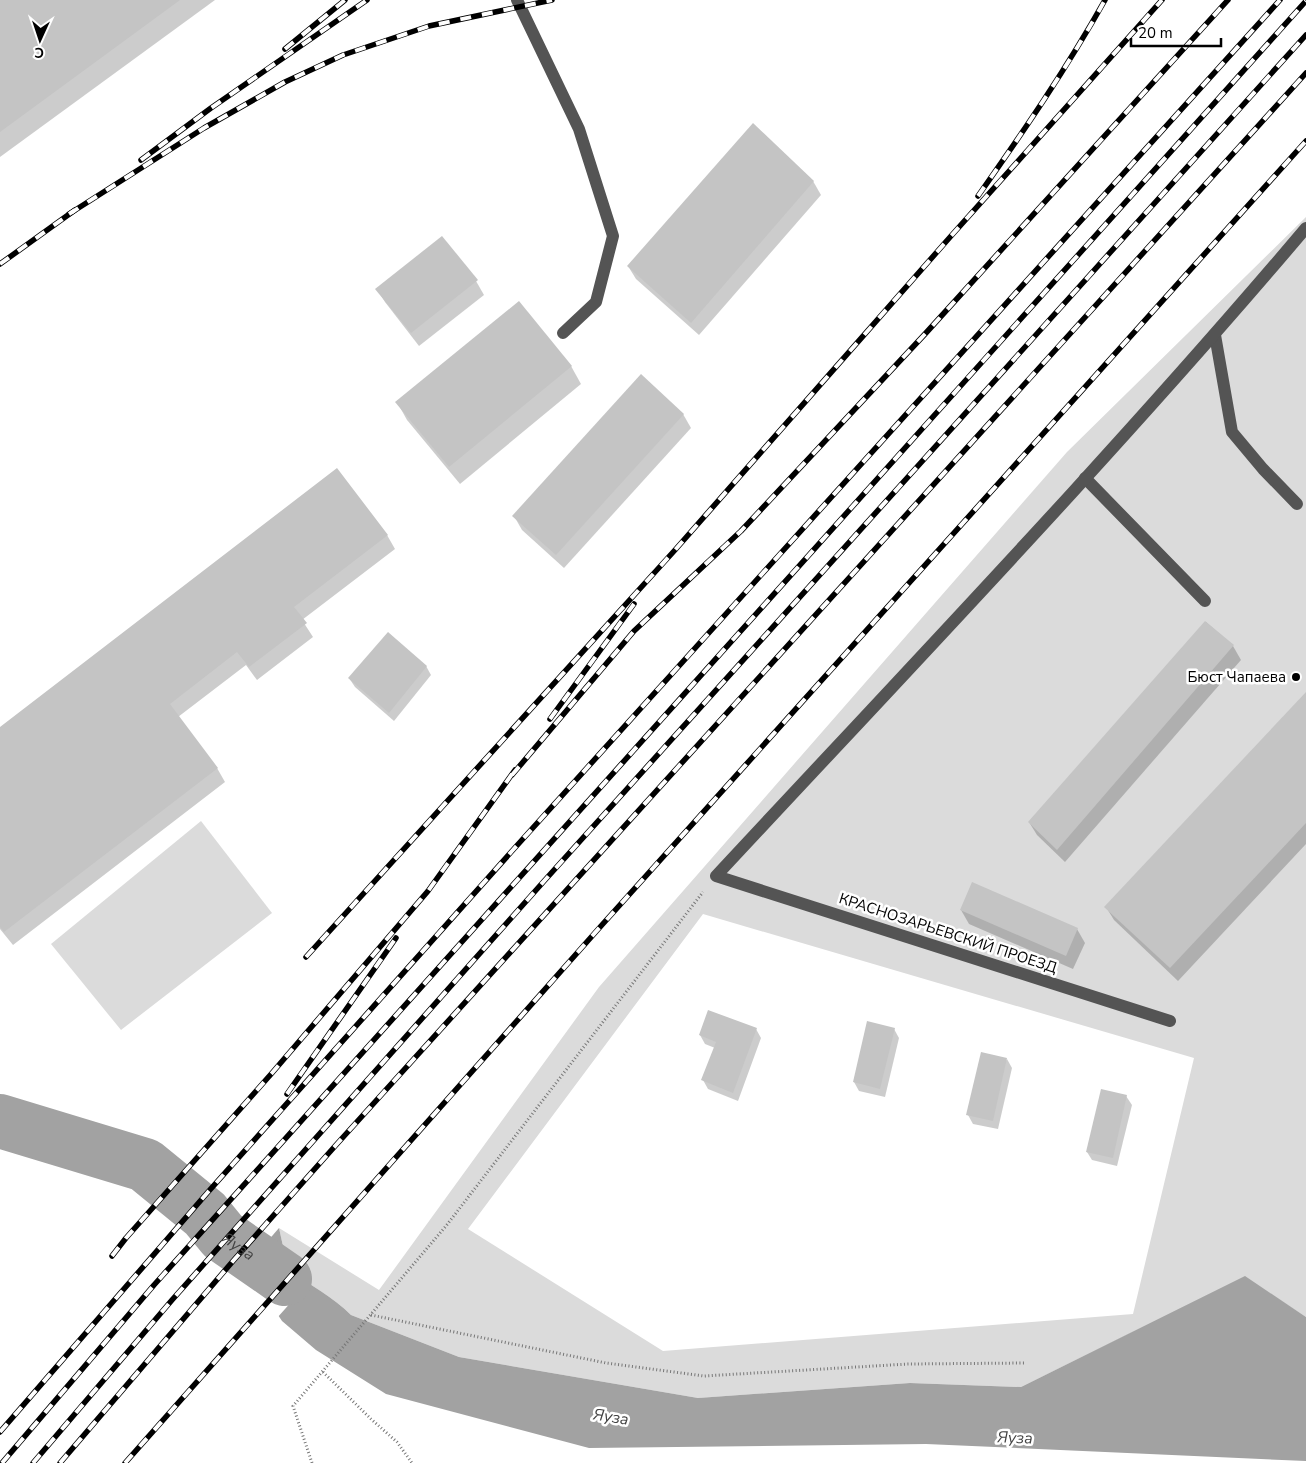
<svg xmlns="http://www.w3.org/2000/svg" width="1306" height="1463" font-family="'Nunito Sans',sans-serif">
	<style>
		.green { fill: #dbdbdb; fill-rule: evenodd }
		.water { fill: #a2a2a2 }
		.pier { fill: #fff }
		.shadow { fill: #0003 }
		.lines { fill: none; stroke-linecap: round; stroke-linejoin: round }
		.river { stroke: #a2a2a2; stroke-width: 54 }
		.building { fill: #c4c4c4 }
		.path { stroke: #767676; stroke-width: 3; stroke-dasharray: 1 2.5; stroke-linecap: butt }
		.minor { stroke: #545454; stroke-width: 12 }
		.rail-casing { stroke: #000; stroke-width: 5.5 }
		.rail { stroke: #fff; stroke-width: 4; stroke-dasharray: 11; stroke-linecap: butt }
		.poi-dot { fill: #000; stroke: #fff; stroke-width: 2 }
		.labels { text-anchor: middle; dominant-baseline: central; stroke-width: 5; stroke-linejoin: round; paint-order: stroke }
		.poi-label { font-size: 15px; fill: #000; stroke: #fff; text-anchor: end }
		.street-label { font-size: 15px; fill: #000; stroke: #fff }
		.water-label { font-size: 16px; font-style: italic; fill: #434343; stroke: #fff }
	</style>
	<rect width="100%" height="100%" fill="#fff"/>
	<!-- green -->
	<g class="green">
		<path d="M 1306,217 L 1306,1317 L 1245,1277 L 1021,1387 L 910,1383 L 698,1398 L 459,1357 L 351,1315 C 333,1297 308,1284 288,1269 L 279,1228 L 379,1290 L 599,987 L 1067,452 ZM 703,914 L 1194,1058 L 1133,1314 L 663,1351 L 468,1229 Z"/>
		<polygon points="201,821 272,913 121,1030 51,944"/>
	</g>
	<!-- water -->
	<path class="water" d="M 279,1228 L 288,1269 C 308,1284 333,1297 351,1315 L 459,1357 L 698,1398 L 910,1383 L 1021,1387 L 1245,1276 L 1306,1317 L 1306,1461 L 926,1444 L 589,1448 L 386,1394 L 316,1350 L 282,1321 L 266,1297 L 237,1269 L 223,1236 Z"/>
	<!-- pier -->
	<g class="pier">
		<polygon points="273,1227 279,1228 239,1274 235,1270 221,1235"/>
		<polygon points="288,1259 290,1267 309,1282 277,1318 264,1298 256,1291"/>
	</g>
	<!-- shadow -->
	<g class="shadow">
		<polygon points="0,0 215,0 0,157"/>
		<polygon points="813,181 821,195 699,335 636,279 628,266"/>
		<polygon points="476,281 484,295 419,346 385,302 377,289"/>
		<polygon points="571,366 581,384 460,484 407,420 397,402"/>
		<polygon points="683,414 691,428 564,568 522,530 514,516"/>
		<polygon points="387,535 395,549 302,620 313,637 257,680 246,665 178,717 217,768 225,782 13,945 0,929 0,729"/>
		<polygon points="1206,622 1233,646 1241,660 1065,862 1037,835 1029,822"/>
		<polygon points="426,666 431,675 394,721 355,687 349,678"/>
		<polygon points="1306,694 1306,844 1178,981 1114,920 1106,907"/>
		<polygon points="961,910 1077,929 1085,943 1073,969 969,924"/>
		<polygon points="756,1029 761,1038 738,1101 708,1089 703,1080 715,1048 705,1044 700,1035"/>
		<polygon points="894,1029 899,1038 885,1097 859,1091 854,1082"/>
		<polygon points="1007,1059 1012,1068 998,1129 973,1124 968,1115"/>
		<polygon points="1126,1096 1132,1105 1117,1166 1092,1160 1087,1152"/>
	</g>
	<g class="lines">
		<!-- river -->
		<path class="river" id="s1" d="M 0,1121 L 145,1165 L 205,1214 L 223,1236 L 285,1279"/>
	</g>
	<!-- building -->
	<g class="building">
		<polygon points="0,0 180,0 0,132"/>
		<polygon points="753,123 814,181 691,323 627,266"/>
		<polygon points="442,236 478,280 411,333 375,289"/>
		<polygon points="519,301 572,366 449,467 395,402"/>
		<polygon points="641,374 684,414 556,555 512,516"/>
		<polygon points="337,468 388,535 294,607 307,623 249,667 237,652 170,704 218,768 4,932 0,927 0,727"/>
		<polygon points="1205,621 1234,645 1057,850 1028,822"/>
		<polygon points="388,632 427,666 389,713 348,678"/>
		<polygon points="1306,692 1306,823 1170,968 1104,907"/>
		<polygon points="972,882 1078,928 1066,956 960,910"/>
		<polygon points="708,1010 757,1028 733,1093 701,1080 716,1042 699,1035"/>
		<polygon points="867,1021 895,1028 880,1089 853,1082"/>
		<polygon points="981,1052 1007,1058 993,1121 966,1115"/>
		<polygon points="1101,1089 1127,1095 1113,1158 1086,1152"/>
	</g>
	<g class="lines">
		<!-- path -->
		<g class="path">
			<polyline points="371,1315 606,1363 704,1376 908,1364 1025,1363"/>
			<polyline points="323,1372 371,1419 397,1442 412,1463"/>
			<polyline points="312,1463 293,1406 446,1226 703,892"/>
		</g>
		<!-- minor -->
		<g class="minor">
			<polyline points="517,0 579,129 613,236 596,302 563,333"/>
			<polyline points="1215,335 1232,432 1263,469 1297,504"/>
			<polyline points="1085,478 1205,601"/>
			<path d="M 1170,1021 L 716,876 C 915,662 1117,451 1306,228"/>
		</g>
		<!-- rail casing -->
		<g class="rail-casing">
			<g id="rail">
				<polyline points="285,49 345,0"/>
				<polyline points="141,160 211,108 367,0"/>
				<path d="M 978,196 C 1023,132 1067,68 1105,0"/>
				<polyline points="69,214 204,128 285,82 343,55 429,26 552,0"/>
				<polyline points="0,264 75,210"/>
				<polyline points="550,719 634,604"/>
				<polyline points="512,775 634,631 741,531 925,334 1228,0"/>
				<polyline points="306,957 675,550 951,236 1162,0"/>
				<polyline points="287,1094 396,938"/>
				<polyline points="112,1256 126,1238 272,1073 428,891 515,770"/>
				<polyline points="0,1432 208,1192 512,851 1280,0"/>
				<polyline points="2,1463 154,1285 1306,1"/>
				<polyline points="33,1463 172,1300 545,880 1306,35"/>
				<polyline points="60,1463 233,1261 336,1145 1306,73"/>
				<polyline points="125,1463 601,926 1306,141"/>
			</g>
		</g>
		<!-- rail -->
		<use href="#rail" class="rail"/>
	</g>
	<!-- markers -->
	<circle class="poi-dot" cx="1296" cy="677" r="5"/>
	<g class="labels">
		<!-- poi labels -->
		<g class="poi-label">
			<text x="1286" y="677">Бюст Чапаева</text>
		</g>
		<!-- street labels -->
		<g class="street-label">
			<text transform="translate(948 933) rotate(18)">КРАСНОЗАРЬЕВСКИЙ ПРОЕЗД</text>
		</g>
		<!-- water labels -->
		<g class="water-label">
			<text stroke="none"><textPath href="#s1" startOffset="276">Яуза</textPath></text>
			<text transform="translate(611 1417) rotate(9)">Яуза</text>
			<text transform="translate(1015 1438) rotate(2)">Яуза</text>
		</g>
	</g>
	<!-- north arrow -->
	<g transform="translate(40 40) rotate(183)" stroke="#ffffff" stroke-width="4" paint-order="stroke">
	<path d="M0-4L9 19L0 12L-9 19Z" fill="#000000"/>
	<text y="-8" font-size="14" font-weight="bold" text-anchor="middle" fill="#000000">С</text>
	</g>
	<!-- scale -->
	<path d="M1131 38v8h90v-8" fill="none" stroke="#000000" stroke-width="2.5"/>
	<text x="1138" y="38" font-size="15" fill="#000000" stroke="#ffffff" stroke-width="4" paint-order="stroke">20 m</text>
</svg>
